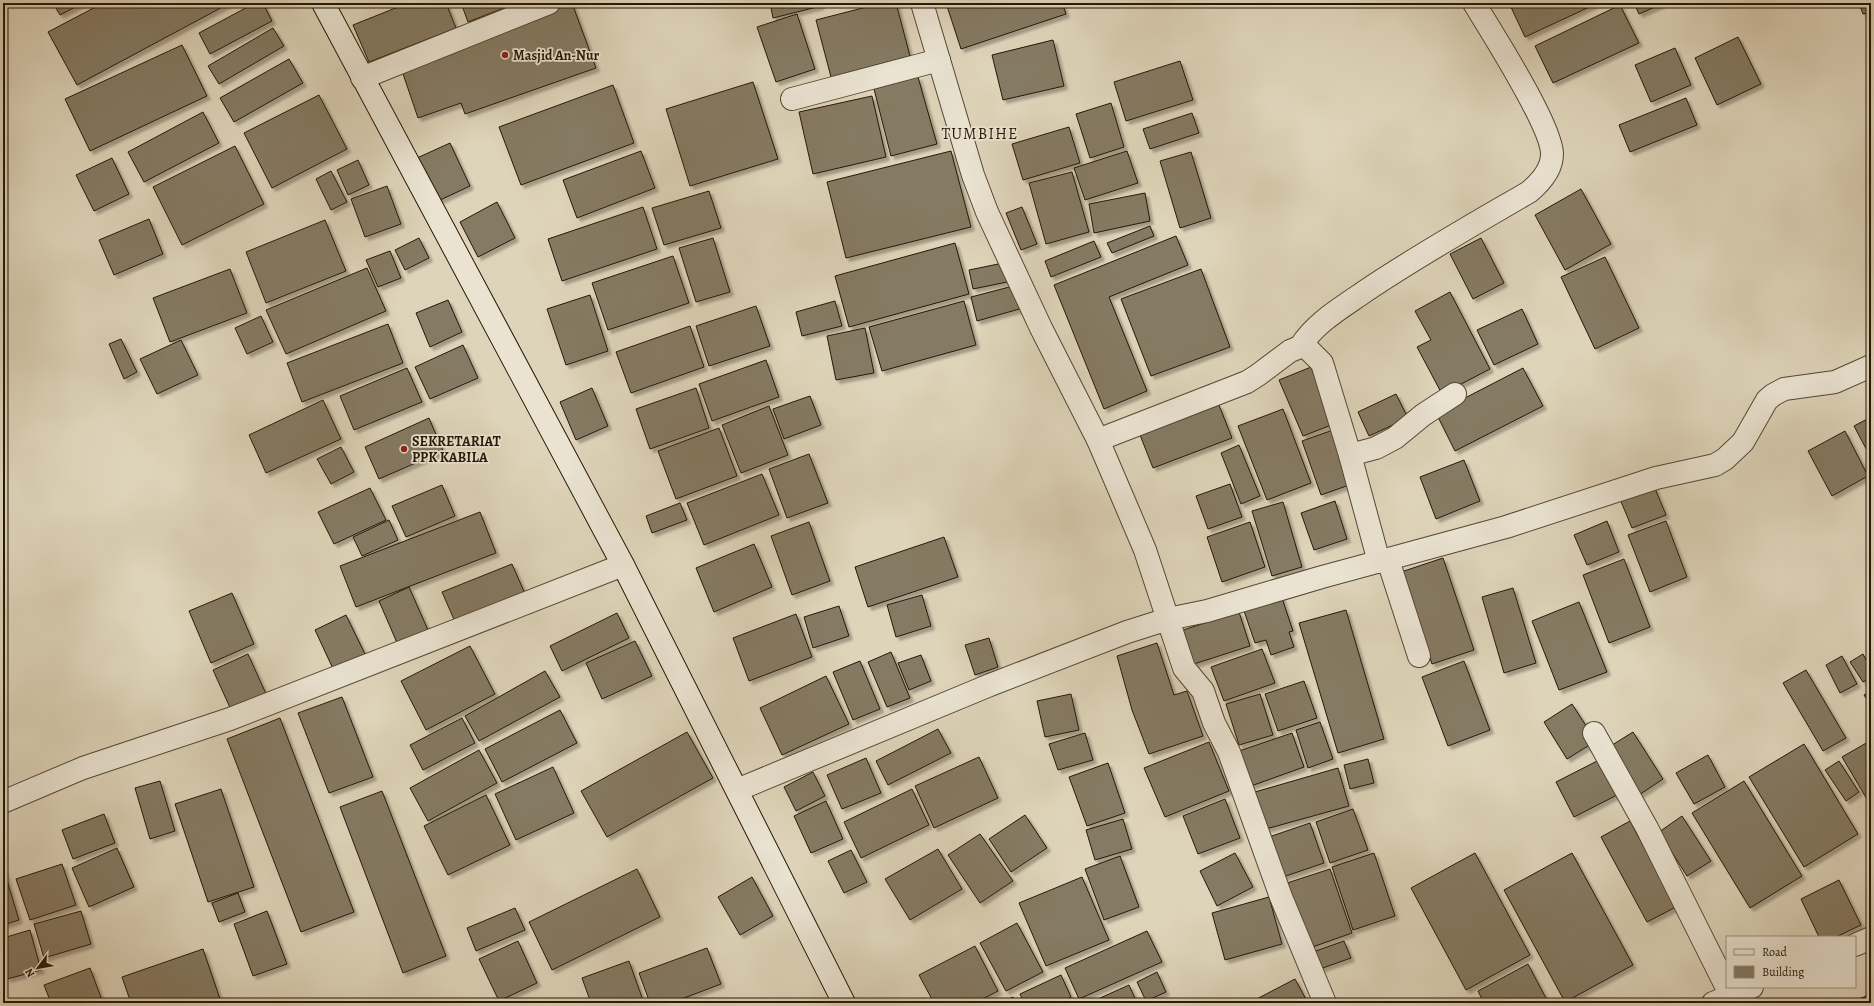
<svg xmlns="http://www.w3.org/2000/svg" width="1874" height="1006" font-family="Alegreya,serif">
	<style>
		.building { fill: #857a64; stroke: #251807; filter: url(#shadow) }
		.lines { fill: none; stroke-linecap: round; stroke-linejoin: round }
		.minor-casing { stroke: #534734; stroke-width: 24 }
		.secondary-casing { stroke: #251807; stroke-width: 24 }
		.minor { stroke: #eae3d2; stroke-width: 22 }
		.secondary { stroke: #eae3d2; stroke-width: 22 }
		.poi-dot { fill: #8f2418; stroke: #eae3d2; stroke-width: 1.5 }
		.labels { text-anchor: middle; dominant-baseline: central; stroke-width: 3.5; stroke-linejoin: round; paint-order: stroke }
		.poi-label { font-size: 14px; font-weight: bold; fill: #251807; stroke: #eae3d2; text-anchor: start }
		.quarter-label { font-size: 16px; letter-spacing: 1px; fill: #251807; stroke: #eae3d2 }
	</style>
	<defs>
		<filter id="shadow"><feDropShadow dx="3.5" dy="3.5" stdDeviation="1" flood-color="#0004"/></filter>
	</defs>
	<rect width="100%" height="100%" fill="#ded4b9"/>
	<filter id="stains"><feTurbulence type="fractalNoise" baseFrequency=".005" numOctaves="4"/><feColorMatrix values="0 0 0 0 .2 0 0 0 0 .09 0 0 0 0 .02 0 0 0 .5 -.17"/></filter>
	<radialGradient id="worn" r=".72"><stop offset=".6" stop-color="#630" stop-opacity="0"/><stop offset="1" stop-color="#630" stop-opacity=".3"/></radialGradient>
	<!-- building -->
	<g class="building">
		<polygon points="53,3 83,3 60,15"/>
		<polygon points="103,3 230,3 77,85 48,32"/>
		<polygon points="255,3 263,3 272,21 210,54 199,33"/>
		<polygon points="408,3 446,3 456,28 369,62 353,25"/>
		<polygon points="461,3 517,3 468,22"/>
		<polygon points="560,3 572,3 596,68 465,114 461,103 418,118 399,62 440,45"/>
		<polygon points="770,3 820,3 821,6 773,18"/>
		<polygon points="882,3 896,3 910,56 831,77 816,20"/>
		<polygon points="946,3 1062,3 1066,14 961,49"/>
		<polygon points="1509,3 1598,3 1525,37"/>
		<polygon points="1634,3 1662,3 1662,4 1639,14"/>
		<polygon points="1859,3 1871,3 1871,12 1863,14"/>
		<polygon points="1620,5 1639,43 1553,83 1535,46"/>
		<polygon points="797,14 815,69 776,82 757,27"/>
		<polygon points="273,28 284,46 219,84 208,66"/>
		<polygon points="1738,37 1761,84 1717,105 1695,58"/>
		<polygon points="1053,40 1064,86 1003,100 992,55"/>
		<polygon points="182,45 207,96 90,151 65,99"/>
		<polygon points="1675,48 1691,85 1651,102 1635,65"/>
		<polygon points="289,59 303,83 234,122 220,98"/>
		<polygon points="1180,61 1193,100 1126,121 1114,82"/>
		<polygon points="918,77 937,144 891,156 874,89"/>
		<polygon points="753,82 778,159 690,186 666,109"/>
		<polygon points="613,85 634,143 521,185 499,127"/>
		<polygon points="319,95 347,149 272,188 244,133"/>
		<polygon points="872,96 886,157 813,174 799,112"/>
		<polygon points="1686,98 1697,125 1630,152 1619,125"/>
		<polygon points="1111,103 1124,147 1090,158 1076,114"/>
		<polygon points="203,112 219,143 144,182 128,152"/>
		<polygon points="1192,113 1199,133 1150,149 1143,129"/>
		<polygon points="1069,127 1080,163 1023,180 1012,144"/>
		<polygon points="450,143 470,186 438,201 417,158"/>
		<polygon points="235,146 264,204 182,245 153,187"/>
		<polygon points="641,151 655,188 577,218 563,180"/>
		<polygon points="951,151 971,227 846,258 827,182"/>
		<polygon points="1127,151 1138,183 1085,200 1074,168"/>
		<polygon points="1191,152 1211,218 1180,228 1160,161"/>
		<polygon points="112,158 129,194 94,211 76,175"/>
		<polygon points="358,160 369,185 348,195 337,170"/>
		<polygon points="331,171 347,202 331,210 316,179"/>
		<polygon points="1072,172 1089,232 1046,244 1029,183"/>
		<polygon points="387,186 401,224 365,237 351,199"/>
		<polygon points="1581,189 1611,244 1565,270 1535,215"/>
		<polygon points="709,191 721,228 664,245 652,208"/>
		<polygon points="1145,193 1150,221 1094,233 1089,204"/>
		<polygon points="497,202 515,238 478,257 460,222"/>
		<polygon points="643,207 657,249 562,281 548,239"/>
		<polygon points="1022,207 1037,244 1021,250 1006,213"/>
		<polygon points="149,219 163,254 114,275 99,240"/>
		<polygon points="325,220 346,271 266,303 246,252"/>
		<polygon points="1150,226 1154,236 1112,253 1107,243"/>
		<polygon points="1176,236 1188,265 1109,297 1147,391 1104,409 1054,285"/>
		<polygon points="419,238 429,258 405,270 395,250"/>
		<polygon points="713,238 730,292 696,302 679,248"/>
		<polygon points="1481,238 1504,283 1473,299 1450,254"/>
		<polygon points="1094,241 1101,257 1051,277 1045,261"/>
		<polygon points="955,243 969,294 849,327 835,276"/>
		<polygon points="390,251 401,278 378,287 366,260"/>
		<polygon points="673,256 689,303 608,330 592,283"/>
		<polygon points="1605,257 1639,328 1595,349 1561,277"/>
		<polygon points="1008,262 1012,281 973,289 969,270"/>
		<polygon points="367,268 386,311 286,354 266,310"/>
		<polygon points="230,269 247,313 170,342 153,298"/>
		<polygon points="1201,269 1230,347 1151,376 1121,299"/>
		<polygon points="1017,285 1023,308 977,321 971,297"/>
		<polygon points="1450,292 1490,369 1442,394 1417,347 1431,340 1415,311"/>
		<polygon points="590,295 608,351 566,365 547,309"/>
		<polygon points="448,300 462,332 430,347 416,313"/>
		<polygon points="835,301 842,326 802,336 796,312"/>
		<polygon points="964,301 976,345 882,371 869,327"/>
		<polygon points="756,306 770,346 709,366 696,326"/>
		<polygon points="1522,309 1538,344 1494,365 1477,330"/>
		<polygon points="261,316 273,342 247,354 235,328"/>
		<polygon points="388,324 403,363 302,402 287,363"/>
		<polygon points="690,326 704,367 631,393 616,352"/>
		<polygon points="865,328 874,373 836,380 827,336"/>
		<polygon points="121,339 137,372 124,379 109,344"/>
		<polygon points="181,340 198,375 157,394 140,359"/>
		<polygon points="463,345 478,378 430,399 415,367"/>
		<polygon points="766,360 779,397 712,421 699,384"/>
		<polygon points="1311,367 1334,424 1303,436 1279,380"/>
		<polygon points="407,368 422,402 354,430 340,396"/>
		<polygon points="1523,368 1543,406 1455,451 1436,413"/>
		<polygon points="592,388 608,426 576,440 560,402"/>
		<polygon points="696,388 709,428 650,449 636,409"/>
		<polygon points="1396,394 1408,418 1369,436 1358,412"/>
		<polygon points="810,396 821,425 784,439 773,409"/>
		<polygon points="323,400 341,439 266,473 249,435"/>
		<polygon points="1219,405 1232,438 1153,468 1140,435"/>
		<polygon points="769,406 788,455 741,473 722,425"/>
		<polygon points="1283,409 1311,483 1267,500 1238,426"/>
		<polygon points="1871,417 1871,458 1854,426"/>
		<polygon points="429,418 443,451 379,479 365,447"/>
		<polygon points="719,428 737,476 676,499 658,451"/>
		<polygon points="1333,430 1352,484 1321,495 1302,441"/>
		<polygon points="1845,431 1868,476 1832,496 1808,451"/>
		<polygon points="1239,445 1260,496 1241,504 1221,453"/>
		<polygon points="341,447 354,472 331,484 317,459"/>
		<polygon points="809,454 828,503 787,518 769,469"/>
		<polygon points="1464,460 1480,501 1436,519 1420,477"/>
		<polygon points="762,474 779,515 704,545 687,503"/>
		<polygon points="1230,484 1242,517 1208,529 1196,496"/>
		<polygon points="442,485 455,516 406,537 392,506"/>
		<polygon points="1654,486 1666,515 1632,528 1620,499"/>
		<polygon points="370,488 386,520 334,544 318,512"/>
		<polygon points="1335,501 1347,539 1314,550 1301,513"/>
		<polygon points="1283,502 1302,567 1272,576 1252,511"/>
		<polygon points="680,503 687,520 652,533 646,516"/>
		<polygon points="480,512 496,553 356,607 340,566"/>
		<polygon points="389,520 398,540 362,556 353,537"/>
		<polygon points="1607,521 1619,552 1587,565 1574,535"/>
		<polygon points="1666,521 1687,577 1650,592 1628,535"/>
		<polygon points="809,522 830,581 792,595 771,536"/>
		<polygon points="1250,522 1265,567 1222,582 1207,537"/>
		<polygon points="944,537 958,577 868,607 855,567"/>
		<polygon points="754,544 772,587 714,612 696,568"/>
		<polygon points="1443,558 1474,650 1432,664 1401,572"/>
		<polygon points="1624,559 1650,627 1609,643 1583,575"/>
		<polygon points="512,564 526,596 456,624 442,592"/>
		<polygon points="409,587 432,639 401,652 379,601"/>
		<polygon points="1513,588 1536,663 1504,673 1482,597"/>
		<polygon points="232,593 254,644 211,663 189,611"/>
		<polygon points="922,595 931,626 896,637 887,605"/>
		<polygon points="1281,595 1293,631 1289,632 1294,647 1271,655 1266,640 1255,643 1243,608"/>
		<polygon points="1579,602 1607,672 1559,690 1532,621"/>
		<polygon points="839,606 849,636 813,648 804,617"/>
		<polygon points="1346,610 1384,739 1338,753 1299,623"/>
		<polygon points="1239,612 1250,646 1194,664 1183,630"/>
		<polygon points="617,613 629,638 562,671 550,646"/>
		<polygon points="796,614 812,657 749,681 733,638"/>
		<polygon points="346,615 367,658 335,673 315,630"/>
		<polygon points="989,638 998,667 975,675 965,645"/>
		<polygon points="635,641 652,676 602,699 586,663"/>
		<polygon points="1157,643 1174,695 1187,691 1203,736 1149,754 1132,710 1117,656"/>
		<polygon points="470,646 495,694 426,730 401,681"/>
		<polygon points="1262,649 1275,683 1224,701 1211,667"/>
		<polygon points="891,652 910,698 887,707 868,662"/>
		<polygon points="248,654 267,696 232,712 213,670"/>
		<polygon points="1863,654 1871,669 1871,677 1863,682 1850,662"/>
		<polygon points="921,655 931,681 909,690 898,663"/>
		<polygon points="1842,656 1857,684 1840,693 1826,665"/>
		<polygon points="860,661 880,709 853,720 833,672"/>
		<polygon points="1464,661 1490,730 1448,746 1422,677"/>
		<polygon points="1806,670 1846,738 1823,751 1783,683"/>
		<polygon points="545,671 560,697 479,741 465,716"/>
		<polygon points="826,676 849,724 782,755 760,708"/>
		<polygon points="1304,681 1317,718 1278,731 1265,694"/>
		<polygon points="1871,691 1871,706 1864,695"/>
		<polygon points="1071,694 1079,730 1045,737 1037,701"/>
		<polygon points="1260,694 1273,735 1239,745 1226,704"/>
		<polygon points="342,697 373,777 329,793 298,713"/>
		<polygon points="1572,704 1596,741 1567,759 1544,722"/>
		<polygon points="560,710 577,743 502,782 485,749"/>
		<polygon points="280,718 354,912 301,932 227,739"/>
		<polygon points="462,718 475,743 423,770 410,745"/>
		<polygon points="1320,722 1333,759 1308,768 1296,730"/>
		<polygon points="938,729 951,753 888,785 876,761"/>
		<polygon points="687,732 713,778 607,837 581,791"/>
		<polygon points="1633,732 1663,779 1639,795 1609,747"/>
		<polygon points="1085,733 1093,760 1058,770 1049,744"/>
		<polygon points="1292,733 1304,767 1251,786 1239,751"/>
		<polygon points="1209,742 1229,791 1165,817 1144,768"/>
		<polygon points="1868,742 1871,747 1871,806 1842,757"/>
		<polygon points="1804,744 1858,834 1804,867 1749,777"/>
		<polygon points="479,750 497,783 428,821 410,788"/>
		<polygon points="1708,755 1725,787 1694,804 1676,773"/>
		<polygon points="979,757 998,798 934,828 915,786"/>
		<polygon points="866,758 881,793 842,809 827,775"/>
		<polygon points="1603,758 1621,793 1574,817 1556,782"/>
		<polygon points="1368,759 1374,783 1350,789 1344,765"/>
		<polygon points="1839,761 1859,792 1846,801 1825,770"/>
		<polygon points="1108,763 1125,813 1087,826 1069,777"/>
		<polygon points="553,767 574,813 516,840 495,794"/>
		<polygon points="1338,768 1349,806 1266,829 1255,792"/>
		<polygon points="813,772 825,796 796,811 784,787"/>
		<polygon points="160,781 175,831 150,839 135,788"/>
		<polygon points="1744,781 1802,876 1750,908 1692,813"/>
		<polygon points="221,789 254,887 208,902 175,804"/>
		<polygon points="912,789 929,825 861,858 844,822"/>
		<polygon points="382,791 446,956 403,973 340,807"/>
		<polygon points="486,795 510,845 448,875 424,826"/>
		<polygon points="1225,799 1240,838 1198,854 1183,816"/>
		<polygon points="826,801 843,839 811,853 794,816"/>
		<polygon points="1353,809 1368,850 1330,863 1316,822"/>
		<polygon points="104,814 115,843 73,859 62,830"/>
		<polygon points="1025,815 1047,848 1011,872 989,839"/>
		<polygon points="1682,816 1711,861 1687,876 1659,832"/>
		<polygon points="1123,819 1132,849 1095,860 1086,830"/>
		<polygon points="1630,821 1676,907 1647,922 1601,837"/>
		<polygon points="1310,823 1324,863 1277,879 1263,839"/>
		<polygon points="980,834 1013,881 980,903 948,855"/>
		<polygon points="117,848 134,887 89,907 72,868"/>
		<polygon points="938,849 962,889 910,920 885,879"/>
		<polygon points="851,850 867,882 844,893 828,861"/>
		<polygon points="1235,853 1253,887 1217,906 1200,871"/>
		<polygon points="1374,853 1395,916 1353,930 1332,867"/>
		<polygon points="1475,853 1530,955 1466,990 1411,888"/>
		<polygon points="1572,853 1633,965 1565,1002 1504,890"/>
		<polygon points="1120,856 1139,907 1104,920 1085,869"/>
		<polygon points="62,864 76,905 30,920 16,879"/>
		<polygon points="3,867 19,920 3,925"/>
		<polygon points="637,869 660,917 552,970 529,922"/>
		<polygon points="1330,869 1352,933 1307,949 1284,884"/>
		<polygon points="752,877 773,916 740,935 718,897"/>
		<polygon points="1082,877 1109,940 1046,966 1019,903"/>
		<polygon points="1839,880 1861,925 1836,937 1819,937 1801,899"/>
		<polygon points="238,893 245,912 219,922 212,903"/>
		<polygon points="1269,897 1282,944 1225,960 1212,913"/>
		<polygon points="515,908 525,930 476,951 467,928"/>
		<polygon points="81,911 91,944 44,958 34,924"/>
		<polygon points="267,911 287,964 253,976 234,924"/>
		<polygon points="1017,923 1043,972 1006,991 980,943"/>
		<polygon points="30,930 41,970 7,979 3,964 3,938"/>
		<polygon points="1147,931 1162,962 1079,999 1065,968"/>
		<polygon points="518,941 537,983 499,1001 479,959"/>
		<polygon points="1344,941 1351,958 1317,970 1310,953"/>
		<polygon points="975,946 998,991 975,1003 934,1003 919,975"/>
		<polygon points="707,948 721,984 671,1003 650,1003 639,973"/>
		<polygon points="203,949 220,999 208,1003 131,1003 122,977"/>
		<polygon points="629,961 644,1003 591,1003 582,978"/>
		<polygon points="1528,964 1548,1002 1484,1003 1478,991"/>
		<polygon points="90,968 103,1003 51,1003 44,985"/>
		<polygon points="1157,972 1166,992 1146,1001 1137,982"/>
		<polygon points="1061,975 1071,997 1058,1003 1024,1003 1020,994"/>
		<polygon points="1295,979 1308,1003 1249,1003"/>
		<polygon points="1129,985 1137,1003 1089,1003"/>
		<polygon points="1871,994 1871,1003 1849,1003"/>
		<polygon points="1013,997 1016,1003 999,1003"/>
	</g>
	<g class="lines">
		<!-- minor casing -->
		<g class="minor-casing">
			<g id="minor">
				<polyline points="922,3 973,175 987,212 1041,328 1098,440 1122,496 1145,550 1184,668 1203,691 1214,723 1229,752 1281,897 1325,1003"/>
				<polyline points="362,78 549,3"/>
				<polyline points="792,99 939,60"/>
				<path d="M 1300,347 C 1315,323 1341,308 1364,292 C 1417,256 1474,224 1529,192 C 1541,182 1552,170 1552,154 C 1552,126 1491,31 1474,3"/>
				<polyline points="1098,440 1247,382 1258,375 1290,351 1300,347 1307,348 1322,363 1350,455 1379,562"/>
				<polyline points="1350,455 1376,448 1395,438 1423,415 1455,394"/>
				<polyline points="1388,560 1419,656"/>
				<polyline points="1594,733 1647,828 1731,996"/>
				<polyline points="737,790 990,685 1127,632 1168,619 1207,611 1322,577 1506,527 1656,478 1715,465 1725,459 1743,442 1767,400 1773,395 1784,389 1835,382 1871,366"/>
				<polyline points="3,802 83,768 230,719 623,565"/>
				<polyline points="1855,945 1871,938"/>
				<polyline points="1713,1003 1752,987"/>
			</g>
		</g>
		<!-- secondary casing -->
		<g class="secondary-casing">
			<polyline id="secondary" points="323,3 623,565 844,1003"/>
		</g>
		<!-- minor -->
		<use href="#minor" class="minor"/>
		<!-- secondary -->
		<use href="#secondary" class="secondary"/>
	</g>
	<!-- markers -->
	<g class="poi-dot">
		<circle cx="505" cy="55" r="4"/>
		<circle cx="404" cy="449" r="4"/>
	</g>
	<g class="labels">
		<!-- poi labels -->
		<g class="poi-label">
			<text x="513" y="55">Masjid An-Nur</text>
			<text x="412" y="441">SEKRETARIAT<tspan x="412" dy="16">PPK KABILA</tspan></text>
		</g>
		<!-- quarter labels -->
		<g class="quarter-label">
			<text x="980" y="134">TUMBIHE</text>
		</g>
	</g>
	<!-- margin -->
	<rect width="1874" height="1006" fill="none" stroke="#ded4b9" stroke-width="16"/>
	<rect x="4" y="4" width="1866" height="998" fill="none" stroke="#251807" stroke-width="2"/>
	<rect x="8" y="8" width="1858" height="990" fill="none" stroke="#251807"/>
	<!-- legend -->
	<rect x="1726" y="936" width="130" height="52" fill="#eae3d2" stroke="#9b9281"/>
	<rect x="1734" y="949" width="20" height="6" fill="#eae3d2" stroke="#9b9281"/>
	<text x="1762" y="956" font-size="12" fill="#251807">Road</text>
	<rect x="1734" y="966" width="20" height="12" fill="#857a64" stroke="#9b9281"/>
	<text x="1762" y="976" font-size="12" fill="#251807">Building</text>
	<!-- north arrow -->
	<g transform="translate(38 968) rotate(238)" stroke="#eae3d2" stroke-width="3" paint-order="stroke">
	<path d="M0-3L7 15L0 10L-7 15Z" fill="#251807"/>
	<text y="-6" font-size="11" font-weight="bold" text-anchor="middle" fill="#251807">N</text>
	</g>
	<rect width="100%" height="100%" filter="url(#stains)"/>
	<rect width="100%" height="100%" fill="url(#worn)"/>
</svg>
